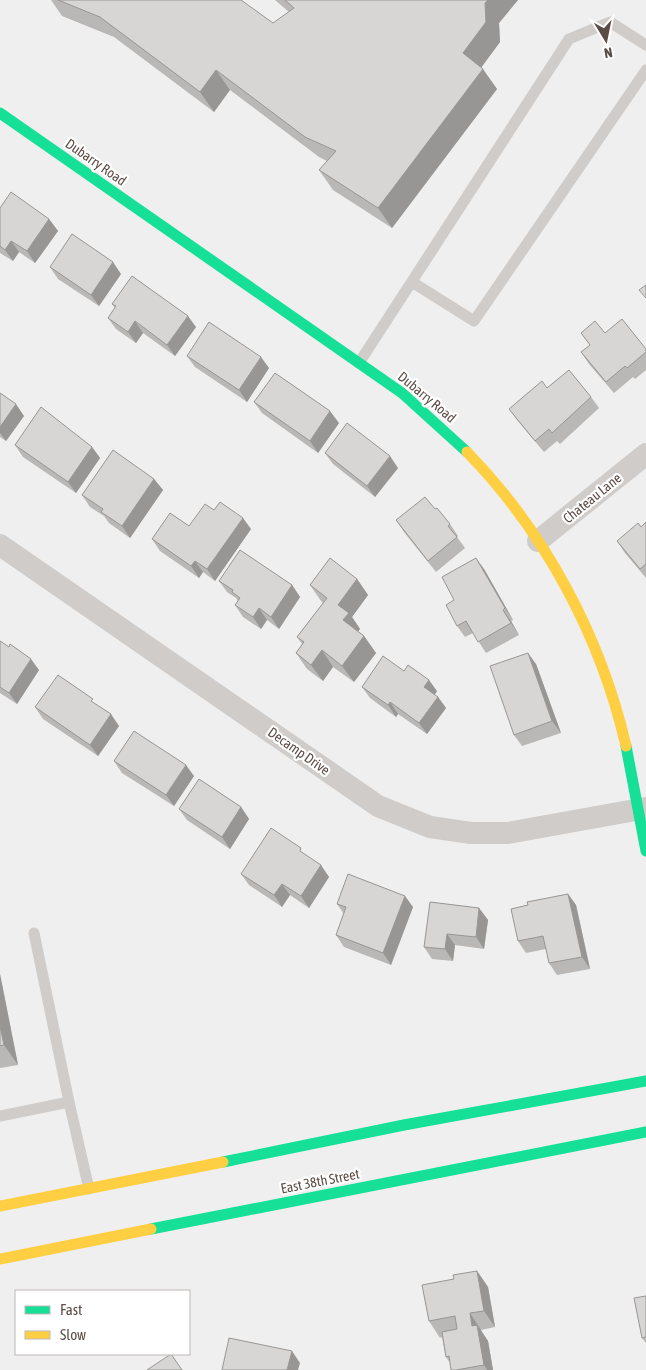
<svg xmlns="http://www.w3.org/2000/svg" width="646" height="1370" font-family="'Asap Condensed',sans-serif">
	<style>
		.lines { fill: none; stroke-linecap: round; stroke-linejoin: round }
		.lane { stroke: #d0ccca; stroke-width: 11 }
		.street { stroke: #d0ccca; stroke-width: 22 }
		.fast { stroke: #16e098; stroke-width: 11 }
		.slow { stroke: #ffcf43; stroke-width: 11 }
		.wall { fill: #bab8b7 }
		.shaded-wall { fill: #979695 }
		.building { fill: #d8d6d5; stroke: #979695 }
		.labels { text-anchor: middle; dominant-baseline: central; stroke-width: 4.5; stroke-linejoin: round; paint-order: stroke }
		.street-label { font-size: 14px; fill: #5b4c46; stroke: #fff }
	</style>
	<rect width="100%" height="100%" fill="#efefef"/>
	<g class="lines">
		<!-- lane -->
		<g class="lane">
			<polyline points="412,282 474,321 646,70"/>
			<polyline points="359,363 569,39 610,22 646,45"/>
			<polyline points="34,933 69,1102"/>
			<polyline points="0,1116 69,1102 89,1189"/>
		</g>
		<!-- street -->
		<g class="street">
			<polyline points="538,541 646,454"/>
			<polyline points="0,545 378,806 430,827 471,833 508,833 646,808"/>
		</g>
		<!-- fast -->
		<g class="fast">
			<polyline points="0,113 402,393 467,452"/>
			<polyline points="626,746 646,851"/>
			<polyline points="223,1162 404,1125 646,1081"/>
			<polyline points="151,1229 646,1132"/>
		</g>
		<!-- slow -->
		<g class="slow">
			<path d="M 467,452 C 545,532 601,637 626,746"/>
			<polyline points="0,1206 223,1162"/>
			<polyline points="0,1259 151,1229"/>
		</g>
	</g>
	<!-- wall -->
	<g class="wall">
		<polygon points="51,0 58,0 273,23 289,12 275,0 518,0 499,23 500,42 481,68 497,89 392,228 333,190 319,170 327,161 319,157 230,90 214,112 114,37 62,16"/>
		<polygon points="0,208 49,219 58,231 35,263 19,252 13,261 0,253"/>
		<polygon points="50,267 121,274 99,306 58,279"/>
		<polygon points="112,304 196,327 175,356 143,333 136,343 116,329 108,318 115,308"/>
		<polygon points="581,333 605,333 646,349 646,370 635,379 633,377 614,393 589,364 581,352 590,345"/>
		<polygon points="187,356 269,368 247,402 195,367"/>
		<polygon points="547,388 591,397 599,408 560,444 557,441 544,452 517,420 509,409"/>
		<polygon points="0,393 24,416 6,441 0,437"/>
		<polygon points="254,402 339,423 318,453 262,413"/>
		<polygon points="15,445 92,447 100,458 76,493 23,457"/>
		<polygon points="325,453 398,468 375,497 333,464"/>
		<polygon points="154,479 163,490 130,538 109,523 104,516 90,507 82,495"/>
		<polygon points="435,509 450,524 458,536 457,537 465,548 436,572 404,532 396,520"/>
		<polygon points="214,510 251,529 215,581 203,572 199,578 160,551 152,539 189,526"/>
		<polygon points="646,522 646,578 625,553 617,541 641,527"/>
		<polygon points="484,569 513,620 511,621 519,635 486,653 473,633 465,637 457,626 454,600"/>
		<polygon points="357,579 368,595 352,617 360,629 358,632 364,636 376,653 354,682 333,667 323,681 307,669 296,653 302,644 297,637 323,603 321,601 310,585"/>
		<polygon points="219,581 292,585 300,597 279,629 267,620 261,629 243,617 235,605 238,601 236,598 227,592"/>
		<polygon points="0,641 39,670 17,704 0,693"/>
		<polygon points="536,664 561,733 522,746 514,735"/>
		<polygon points="404,671 437,691 434,695 438,697 446,708 427,734 398,714 396,717 370,698 362,687"/>
		<polygon points="35,707 119,726 98,756 43,719"/>
		<polygon points="114,761 194,776 174,806 122,773"/>
		<polygon points="241,807 249,819 230,849 187,820 179,809"/>
		<polygon points="306,855 329,877 309,908 290,895 282,907 249,885 241,874"/>
		<polygon points="568,894 576,905 590,969 557,975 549,963 546,949 526,953 518,941 528,905"/>
		<polygon points="337,904 413,907 391,965 344,947 336,935 344,914"/>
		<polygon points="479,908 488,920 484,949 455,945 453,961 432,959 424,947"/>
		<polygon points="0,974 18,1065 0,1068"/>
		<polygon points="477,1271 488,1287 495,1327 481,1330 481,1332 488,1341 493,1370 451,1370 450,1363 446,1357 442,1337 440,1338 429,1321"/>
		<polygon points="646,1296 646,1343 642,1338"/>
	</g>
	<!-- shaded-wall -->
	<g class="shaded-wall">
		<polygon points="488,0 518,0 499,23 500,42 477,73 463,53 485,3"/>
		<polygon points="483,69 497,89 392,228 378,208"/>
		<polygon points="216,70 230,90 214,112 200,92"/>
		<polygon points="49,219 58,231 35,263 27,251"/>
		<polygon points="11,241 19,252 13,261 5,250"/>
		<polygon points="113,262 121,274 99,306 91,295"/>
		<polygon points="188,316 196,327 175,356 167,345"/>
		<polygon points="135,321 143,333 136,343 128,332"/>
		<polygon points="261,357 269,368 247,402 239,390"/>
		<polygon points="16,404 24,416 6,441 0,433 0,427"/>
		<polygon points="330,411 339,423 318,453 310,441"/>
		<polygon points="92,447 100,458 76,493 68,482"/>
		<polygon points="390,456 398,468 375,497 367,486"/>
		<polygon points="154,479 163,490 130,538 122,526"/>
		<polygon points="243,518 251,529 215,581 207,569"/>
		<polygon points="476,558 484,569 513,620 505,608"/>
		<polygon points="195,561 203,572 199,578 191,566"/>
		<polygon points="357,579 368,595 352,617 360,629 354,636 343,620 338,605"/>
		<polygon points="292,585 300,597 279,629 271,617"/>
		<polygon points="259,608 267,620 261,629 253,617"/>
		<polygon points="503,610 511,621 519,635 511,623"/>
		<polygon points="364,636 376,653 354,682 342,666"/>
		<polygon points="322,650 333,667 323,681 311,665"/>
		<polygon points="528,653 536,664 561,733 552,721"/>
		<polygon points="31,659 39,670 17,704 9,693"/>
		<polygon points="429,680 437,691 432,699 424,687"/>
		<polygon points="438,697 446,708 427,734 419,723"/>
		<polygon points="390,702 398,714 396,717 388,705"/>
		<polygon points="111,714 119,726 98,756 90,745"/>
		<polygon points="186,765 194,776 174,806 166,795"/>
		<polygon points="241,807 249,819 230,849 222,837"/>
		<polygon points="321,865 329,877 309,908 301,896"/>
		<polygon points="282,884 290,895 282,907 274,895"/>
		<polygon points="568,894 576,905 590,969 582,957"/>
		<polygon points="405,896 413,907 391,965 383,953"/>
		<polygon points="479,908 488,920 484,949 476,937"/>
		<polygon points="447,934 455,945 453,961 445,949"/>
		<polygon points="0,974 18,1065 4,1045 0,1026"/>
		<polygon points="477,1271 488,1287 495,1327 484,1311"/>
		<polygon points="470,1313 488,1341 493,1370 487,1370 484,1365 472,1326"/>
		<polygon points="292,1351 300,1363 298,1370 287,1370"/>
	</g>
	<!-- building -->
	<g class="building">
		<polygon points="58,0 241,0 273,23 294,8 285,0 488,0 485,3 486,22 463,53 483,69 378,208 319,170 336,151 305,137 216,70 200,92 100,17"/>
		<polygon points="11,192 49,219 27,251 11,241 5,250 0,246 0,208"/>
		<polygon points="72,234 113,262 91,295 50,267"/>
		<polygon points="132,276 188,316 167,345 135,321 128,332 108,318 116,306 112,304"/>
		<polygon points="646,285 646,298 639,290"/>
		<polygon points="622,319 646,349 646,352 627,368 625,366 606,382 581,352 590,345 581,333 595,321 605,333"/>
		<polygon points="209,322 261,357 239,390 187,356"/>
		<polygon points="569,370 591,397 552,433 549,429 535,441 509,409 542,381 547,388"/>
		<polygon points="275,373 330,411 310,441 254,402"/>
		<polygon points="0,393 16,404 0,427"/>
		<polygon points="41,407 92,447 68,482 15,445"/>
		<polygon points="347,423 390,456 367,486 325,453"/>
		<polygon points="113,450 154,479 122,526 101,512 103,509 82,495"/>
		<polygon points="425,497 435,509 437,508 450,524 448,526 457,537 428,561 396,520"/>
		<polygon points="220,502 243,518 207,569 195,561 191,566 152,539 170,513 189,526 205,504 214,510"/>
		<polygon points="646,522 646,564 640,569 617,541 638,523 641,527"/>
		<polygon points="240,550 292,585 271,617 259,608 253,617 235,605 240,598 232,592 233,590 219,581"/>
		<polygon points="330,558 357,579 338,605 349,613 343,620 364,636 342,666 322,650 311,665 296,653 304,642 297,637 327,598 310,585"/>
		<polygon points="476,558 505,608 503,610 511,623 478,642 466,621 457,626 446,605 454,600 442,577"/>
		<polygon points="0,641 9,647 10,644 31,659 9,693 0,687"/>
		<polygon points="528,653 552,721 514,735 490,666"/>
		<polygon points="383,656 404,671 408,665 429,680 424,687 438,697 419,723 390,702 388,705 362,687"/>
		<polygon points="58,675 93,699 91,701 111,714 90,745 35,707"/>
		<polygon points="134,731 186,765 166,795 114,761"/>
		<polygon points="199,779 241,807 222,837 179,809"/>
		<polygon points="271,828 301,848 300,851 321,865 301,896 282,884 274,895 241,874"/>
		<polygon points="348,874 405,896 383,953 336,935 346,907 337,904"/>
		<polygon points="568,894 582,957 549,963 543,936 518,941 511,909 528,905 527,902"/>
		<polygon points="430,902 479,908 476,937 447,934 445,949 424,947"/>
		<polygon points="0,1026 4,1045 0,1046"/>
		<polygon points="477,1271 484,1311 470,1313 472,1326 477,1325 484,1365 456,1370 451,1370 449,1356 446,1357 442,1332 457,1329 455,1316 429,1321 422,1285 454,1279 453,1275"/>
		<polygon points="646,1296 646,1337 642,1338 634,1298"/>
		<polygon points="229,1338 292,1351 287,1370 222,1370"/>
		<polygon points="171,1354 182,1370 147,1370"/>
	</g>
	<g class="labels">
		<!-- street labels -->
		<g class="street-label">
			<text transform="translate(96 162) rotate(35)">Dubarry Road</text>
			<text transform="translate(427 397) rotate(40)">Dubarry Road</text>
			<text transform="translate(592 498) rotate(-39)">Chateau Lane</text>
			<text transform="translate(299 751) rotate(35)">Decamp Drive</text>
			<text transform="translate(320 1181) rotate(-11)">East 38th Street</text>
		</g>
	</g>
	<!-- legend -->
	<rect x="15" y="1290" width="175" height="65" fill="#ffffff" stroke="#bdb7b5"/>
	<rect x="25" y="1306" width="25" height="8" fill="#16e098" stroke="#bdb7b5"/>
	<text x="60" y="1315" font-size="15" fill="#5b4c46">Fast</text>
	<rect x="25" y="1331" width="25" height="8" fill="#ffcf43" stroke="#bdb7b5"/>
	<text x="60" y="1340" font-size="15" fill="#5b4c46">Slow</text>
	<!-- north arrow -->
	<g transform="translate(606 40) rotate(170)" stroke="#ffffff" stroke-width="4" paint-order="stroke">
	<path d="M0-4L9 19L0 12L-9 19Z" fill="#5b4c46"/>
	<text y="-8" font-size="14" font-weight="bold" text-anchor="middle" fill="#5b4c46">N</text>
	</g>
</svg>
